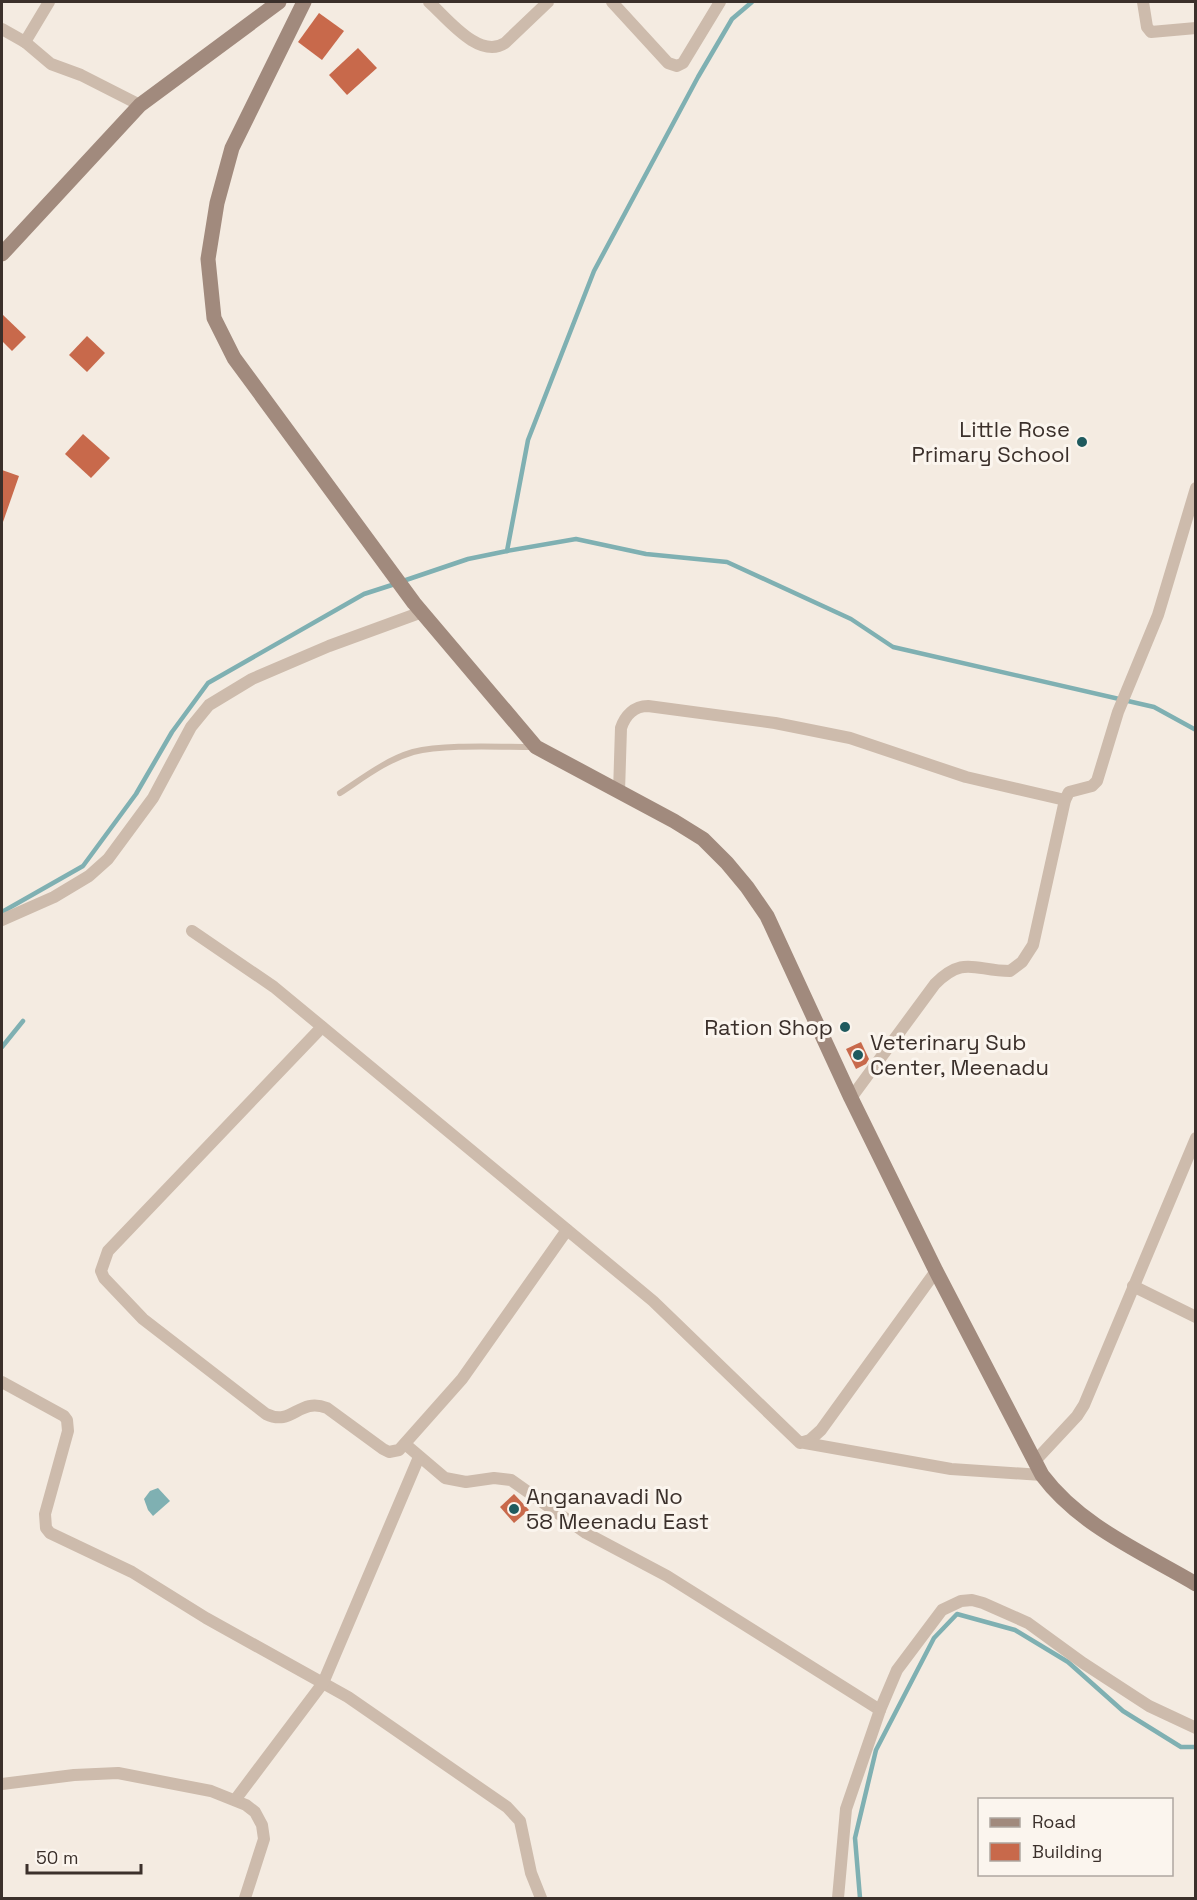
<svg xmlns="http://www.w3.org/2000/svg" width="1197" height="1900" font-family="'Space Grotesk',sans-serif">
	<style>
		.water { fill: #7fb0b2 }
		.lines { fill: none; stroke-linecap: round; stroke-linejoin: round }
		.stream { stroke: #7fb0b2; stroke-width: 4.5 }
		.building { fill: #c8694b }
		.lane { stroke: #cdbbac; stroke-width: 6 }
		.street { stroke: #cdbbac; stroke-width: 12 }
		.secondary { stroke: #a18a7d; stroke-width: 15 }
		.poi-dot { fill: #1f5a5e; stroke: #fbf5ee; stroke-width: 2 }
		.labels { text-anchor: middle; dominant-baseline: central; stroke-width: 6; stroke-linejoin: round; paint-order: stroke }
		.poi-label { font-size: 22px; fill: #3b302b; stroke: #fbf5ee; text-anchor: end }
	</style>
	<rect width="100%" height="100%" fill="#f4ebe1"/>
	<!-- water -->
	<polygon class="water" points="158,1488 170,1501 153,1516 148,1510 144,1499 150,1491"/>
	<g class="lines">
		<!-- stream -->
		<g class="stream">
			<polyline points="507,551 576,539 646,554 727,562 851,619 893,647 1154,707 1196,730"/>
			<polyline points="403,581 468,559 507,551 528,440 594,271 698,77 732,19 752,2"/>
			<polyline points="2,912 83,866 136,794 172,732 208,683 364,594 395,584"/>
			<polyline points="2,1047 23,1021"/>
			<polyline points="860,1898 855,1838 876,1750 934,1638 957,1614 1015,1630 1068,1662 1123,1711 1181,1747 1196,1747"/>
		</g>
	</g>
	<!-- building -->
	<g class="building">
		<polygon points="319,13 344,31 322,60 298,42"/>
		<polygon points="358,48 377,68 347,95 329,75"/>
		<polygon points="2,314 26,337 12,351 2,341"/>
		<polygon points="87,336 105,353 87,372 69,355"/>
		<polygon points="83,434 110,458 91,478 65,454"/>
		<polygon points="2,470 19,476 3,522 2,522"/>
		<polygon points="861,1042 869,1059 866,1064 856,1069 846,1049"/>
		<polygon points="514,1494 529,1510 514,1523 500,1507"/>
	</g>
	<g class="lines">
		<!-- lane -->
		<path class="lane" d="M 340,793 C 363,778 386,760 413,752 C 445,744 498,747 533,747"/>
		<!-- street -->
		<g class="street">
			<path d="M 429,2 C 447,18 479,60 505,43 L 548,2"/>
			<polyline points="612,2 668,63 677,66 683,63 720,2"/>
			<polyline points="1143,2 1147,27 1151,32 1196,28"/>
			<polyline points="2,29 25,42 51,64 81,75 140,105"/>
			<polyline points="25,42 49,2"/>
			<path d="M 619,792 L 621,728 C 625,716 634,706 648,706 L 775,723 L 850,738 L 966,777 L 1065,800"/>
			<polyline points="2,920 54,897 89,876 108,859 153,798 191,727 209,705 252,679 329,646 422,612"/>
			<polyline points="192,931 274,987 653,1301 800,1443 810,1440 821,1430 936,1271"/>
			<path d="M 322,1027 L 108,1251 L 101,1271 L 104,1278 L 143,1319 L 266,1414 C 293,1427 298,1397 327,1408 L 383,1449 L 389,1452 L 399,1450 L 462,1379 L 567,1230"/>
			<path d="M 851,1098 L 935,984 C 964,955 975,971 1010,971 L 1022,962 L 1033,945 L 1065,800 L 1069,792 L 1092,786 L 1097,781 L 1118,712 L 1158,615 L 1196,488"/>
			<polyline points="1133,1286 1196,1317"/>
			<polyline points="2,1382 64,1416 67,1420 68,1431 45,1514 46,1528 50,1533 132,1572 206,1618 348,1697 507,1807 520,1821 531,1873 541,1898"/>
			<polyline points="805,1443 951,1469 1042,1475"/>
			<polyline points="405,1444 445,1478 466,1482 494,1478 511,1480 586,1533 667,1576 880,1710"/>
			<polyline points="1035,1461 1077,1416 1084,1405 1196,1138"/>
			<polyline points="2,1784 74,1775 118,1773 211,1791 246,1805 255,1812 262,1825 264,1839 245,1898"/>
			<polyline points="235,1800 323,1683 419,1457"/>
			<polyline points="838,1898 846,1809 880,1710 897,1670 942,1610 961,1601 972,1600 983,1603 1028,1623 1083,1663 1149,1706 1196,1728"/>
		</g>
		<!-- secondary -->
		<g class="secondary">
			<path d="M 304,2 L 232,148 L 217,203 L 208,259 L 214,318 L 234,358 L 414,603 L 536,747 L 674,821 L 703,839 L 727,863 L 747,887 L 767,916 L 851,1098 L 936,1271 L 1042,1475 C 1080,1526 1142,1552 1196,1584"/>
			<polyline points="2,254 140,105 279,2"/>
		</g>
	</g>
	<!-- markers -->
	<g class="poi-dot">
		<circle cx="1082" cy="442" r="6"/>
		<circle cx="845" cy="1027" r="6"/>
		<circle cx="858" cy="1055" r="6"/>
		<circle cx="514" cy="1509" r="6"/>
	</g>
	<g class="labels">
		<!-- poi labels -->
		<g class="poi-label">
			<text x="1070" y="429">Little Rose<tspan x="1070" dy="25">Primary School</tspan></text>
			<text x="833" y="1027">Ration Shop</text>
			<text x="870" y="1042" text-anchor="start">Veterinary Sub<tspan x="870" dy="25">Center, Meenadu</tspan></text>
			<text x="526" y="1496" text-anchor="start">Anganavadi No<tspan x="526" dy="25">58 Meenadu East</tspan></text>
		</g>
	</g>
	<!-- border -->
	<rect width="1197" height="1900" fill="none" stroke="#3b302b" stroke-width="6"/>
	<!-- legend -->
	<rect x="978" y="1798" width="195" height="78" fill="#fbf5ee" stroke="#aea6a0" stroke-width="1.5"/>
	<rect x="990" y="1818" width="30" height="9" fill="#a18a7d" stroke="#aea6a0" stroke-width="1.5"/>
	<text x="1032" y="1828" font-size="18" fill="#3b302b">Road</text>
	<rect x="990" y="1843" width="30" height="18" fill="#c8694b" stroke="#aea6a0" stroke-width="1.5"/>
	<text x="1032" y="1858" font-size="18" fill="#3b302b">Building</text>
	<!-- scale -->
	<path d="M27 1864v9h114v-9" fill="none" stroke="#3b302b" stroke-width="3"/>
	<text x="36" y="1864" font-size="18" fill="#3b302b" stroke="#fbf5ee" stroke-width="4.5" paint-order="stroke">50 m</text>
</svg>
